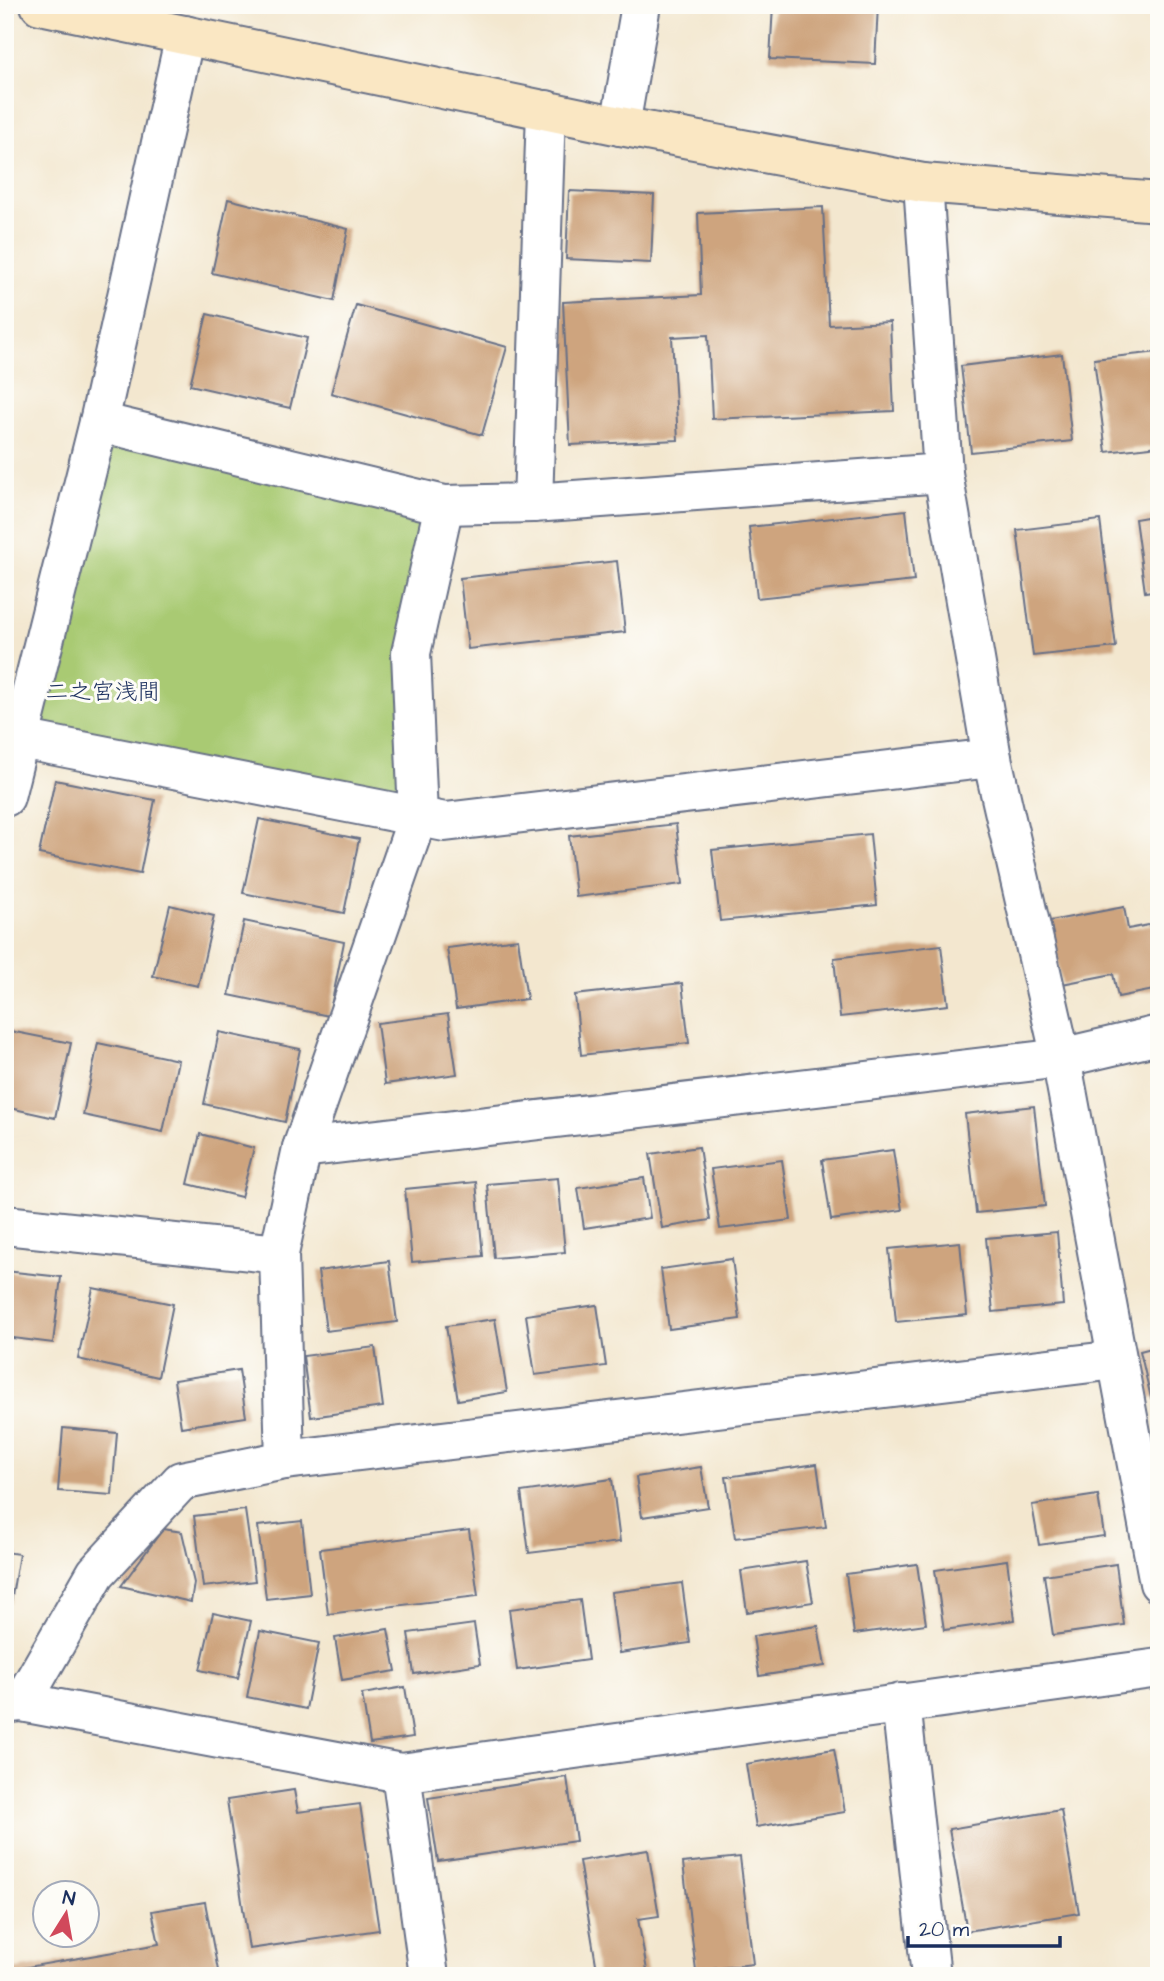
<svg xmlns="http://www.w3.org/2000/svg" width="1164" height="1981" font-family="'Architects Daughter','Klee One',sans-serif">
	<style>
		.green { fill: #a9ca73; stroke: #627c68; stroke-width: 2 }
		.building { fill: #cea47e }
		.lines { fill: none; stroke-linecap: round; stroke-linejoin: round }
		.street-casing { stroke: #676f86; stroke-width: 42 }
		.secondary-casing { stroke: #676f86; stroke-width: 42 }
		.street { stroke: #fff; stroke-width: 38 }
		.secondary { stroke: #fae7c3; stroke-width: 38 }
		.labels { text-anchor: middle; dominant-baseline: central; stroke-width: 6; stroke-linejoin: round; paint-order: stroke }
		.quarter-label { font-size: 23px; fill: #1b2f5e; stroke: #fdfcf7 }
	</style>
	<rect width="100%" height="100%" fill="#fdfcf7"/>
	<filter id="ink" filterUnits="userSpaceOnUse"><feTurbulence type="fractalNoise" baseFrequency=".0143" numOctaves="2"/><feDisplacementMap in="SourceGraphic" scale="14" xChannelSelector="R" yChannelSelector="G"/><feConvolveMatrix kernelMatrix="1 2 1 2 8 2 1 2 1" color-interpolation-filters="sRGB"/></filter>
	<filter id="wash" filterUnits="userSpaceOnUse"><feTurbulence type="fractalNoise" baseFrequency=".00686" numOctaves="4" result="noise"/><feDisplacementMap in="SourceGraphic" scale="28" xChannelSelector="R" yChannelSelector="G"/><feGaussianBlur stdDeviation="1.57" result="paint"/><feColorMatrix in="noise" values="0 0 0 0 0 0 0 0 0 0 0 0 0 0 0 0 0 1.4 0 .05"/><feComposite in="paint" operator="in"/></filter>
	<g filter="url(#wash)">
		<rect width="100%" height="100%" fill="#f3e7cf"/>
		<!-- green -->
		<polygon class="green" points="99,422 444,505 411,653 418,816 21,725"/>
		<g id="blocks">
			<!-- building -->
			<g class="building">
				<polygon points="773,5 878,5 875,64 770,59"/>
				<polygon points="569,191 654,195 651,263 566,259"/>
				<polygon points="228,199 348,229 334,301 212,273"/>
				<polygon points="823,207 829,325 890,322 894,411 712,419 708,335 672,337 678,440 570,445 563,302 701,295 698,213"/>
				<polygon points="356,305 507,347 482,435 331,393"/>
				<polygon points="207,314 307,338 290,408 190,385"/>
				<polygon points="1159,352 1159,446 1106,452 1094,359"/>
				<polygon points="1062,354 1072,441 971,452 961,366"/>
				<polygon points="906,510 914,581 757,598 749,527"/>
				<polygon points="1159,515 1159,590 1145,592 1135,519"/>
				<polygon points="1100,520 1116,647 1033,656 1017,530"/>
				<polygon points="617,561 625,632 468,649 460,578"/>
				<polygon points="55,780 155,800 140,874 39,854"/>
				<polygon points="259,819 359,839 344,913 243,893"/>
				<polygon points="676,824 683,884 576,897 569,836"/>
				<polygon points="870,834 877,905 720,921 712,850"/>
				<polygon points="170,905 214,916 198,986 153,976"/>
				<polygon points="1124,907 1128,929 1159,923 1159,989 1118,997 1113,974 1062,984 1050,921"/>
				<polygon points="244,921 344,942 329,1016 229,995"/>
				<polygon points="518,939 527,999 456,1009 447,948"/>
				<polygon points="941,945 948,1005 840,1017 834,958"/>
				<polygon points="682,983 689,1043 581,1055 575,995"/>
				<polygon points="448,1014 457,1074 385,1084 377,1023"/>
				<polygon points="5,1030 71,1043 55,1118 5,1107"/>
				<polygon points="219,1032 300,1049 285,1122 204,1104"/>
				<polygon points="98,1043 178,1060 163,1132 83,1115"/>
				<polygon points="1034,1106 1045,1206 976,1213 965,1114"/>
				<polygon points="200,1134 254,1148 241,1197 188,1184"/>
				<polygon points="699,1147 710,1220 662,1228 650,1154"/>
				<polygon points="893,1150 902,1210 831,1220 822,1160"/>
				<polygon points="782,1160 791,1220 720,1229 711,1169"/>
				<polygon points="558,1178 565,1252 494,1258 487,1184"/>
				<polygon points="644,1178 650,1218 584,1228 578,1188"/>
				<polygon points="476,1182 483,1256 412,1262 405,1189"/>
				<polygon points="1057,1232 1063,1305 993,1312 986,1238"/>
				<polygon points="960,1242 967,1315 896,1322 889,1249"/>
				<polygon points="732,1259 740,1319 669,1329 661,1269"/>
				<polygon points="389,1261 397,1322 326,1331 318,1271"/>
				<polygon points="5,1271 61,1277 53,1343 5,1337"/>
				<polygon points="93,1288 173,1304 158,1377 78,1359"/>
				<polygon points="597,1305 606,1366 535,1375 526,1315"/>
				<polygon points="495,1319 507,1392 458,1400 446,1326"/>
				<polygon points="1159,1346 1159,1396 1151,1398 1140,1351"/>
				<polygon points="375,1347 383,1407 311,1417 303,1356"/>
				<polygon points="239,1370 246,1417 181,1427 174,1380"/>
				<polygon points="63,1428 117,1433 112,1495 58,1491"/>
				<polygon points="817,1464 826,1527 735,1538 726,1477"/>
				<polygon points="701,1467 708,1507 642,1517 636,1477"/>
				<polygon points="612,1479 620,1542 529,1553 521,1492"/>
				<polygon points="1098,1495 1104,1536 1039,1545 1032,1505"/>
				<polygon points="245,1510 255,1581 203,1587 194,1516"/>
				<polygon points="302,1521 310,1594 266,1599 258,1526"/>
				<polygon points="163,1529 182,1532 194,1583 191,1602 121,1586"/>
				<polygon points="469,1530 478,1596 328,1614 320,1549"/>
				<polygon points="5,1552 19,1554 11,1602 5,1601"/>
				<polygon points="1007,1560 1015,1620 944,1630 935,1570"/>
				<polygon points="806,1561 813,1602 747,1612 741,1571"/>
				<polygon points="917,1564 926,1624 854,1634 846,1574"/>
				<polygon points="1116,1564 1124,1625 1053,1635 1044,1575"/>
				<polygon points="682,1583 690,1643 619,1653 611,1592"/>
				<polygon points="580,1600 588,1660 517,1670 509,1609"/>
				<polygon points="213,1613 251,1621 238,1678 200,1670"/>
				<polygon points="474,1624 480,1664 414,1674 408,1633"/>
				<polygon points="818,1626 825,1666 759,1676 753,1636"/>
				<polygon points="388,1629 396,1671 342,1680 335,1638"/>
				<polygon points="260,1631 319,1643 306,1709 247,1697"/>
				<polygon points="405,1687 413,1737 370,1743 362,1694"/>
				<polygon points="834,1749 845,1812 756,1827 746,1764"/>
				<polygon points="567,1777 576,1841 438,1861 428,1798"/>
				<polygon points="294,1790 298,1812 360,1804 379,1930 249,1949 227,1800"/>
				<polygon points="1061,1810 1079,1913 967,1931 949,1829"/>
				<polygon points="648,1850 659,1916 638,1919 648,1976 598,1976 579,1861"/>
				<polygon points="740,1857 753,1964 696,1971 683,1863"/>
				<polygon points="205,1902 219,1976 5,1976 5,1971 159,1944 152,1911"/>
			</g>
		</g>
	</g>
	<g filter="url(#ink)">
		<use href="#blocks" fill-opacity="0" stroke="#676f86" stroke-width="2"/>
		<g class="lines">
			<!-- street casing -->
			<g class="street-casing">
				<g id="street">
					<polyline points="620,126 641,5"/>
					<polyline points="923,183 943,473 992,758 1061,1058 1159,1583"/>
					<polyline points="99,422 444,505 533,503 943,473"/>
					<polyline points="533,503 546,110"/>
					<polyline points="5,736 445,822 992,758"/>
					<polyline points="5,797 99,422 185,35"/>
					<polyline points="302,1148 1061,1058 1159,1035"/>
					<polyline points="5,1225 279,1254"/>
					<polyline points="285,1460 279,1254 302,1148 418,816 411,653 444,505"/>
					<polyline points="22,1702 96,1573 181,1481 285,1460 1116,1360"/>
					<polyline points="901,1703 931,1976"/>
					<polyline points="5,1704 22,1702 401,1773 1159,1668"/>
					<polyline points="401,1773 429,1976"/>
				</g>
			</g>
			<!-- secondary casing -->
			<g class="secondary-casing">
				<polyline id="secondary" points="40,5 620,126 923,183 1159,202"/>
			</g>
			<!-- street -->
			<use href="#street" class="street"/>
			<!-- secondary -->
			<use href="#secondary" class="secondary"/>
		</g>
	</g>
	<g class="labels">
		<!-- quarter labels -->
		<g class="quarter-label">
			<text x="103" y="692">二之宮浅間</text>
		</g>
	</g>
	<!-- margin -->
	<rect width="1164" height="1981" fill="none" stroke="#fdfcf7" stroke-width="28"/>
	<!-- north arrow -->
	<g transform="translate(66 1914) rotate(11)"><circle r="33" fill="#fdfcf7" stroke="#a3aaba" stroke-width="2"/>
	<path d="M0-5L12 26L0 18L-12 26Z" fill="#d1495b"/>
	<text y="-10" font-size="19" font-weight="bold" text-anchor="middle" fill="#1b2f5e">N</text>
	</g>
	<!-- scale -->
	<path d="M908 1936v10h152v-10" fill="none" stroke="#1b2f5e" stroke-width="3.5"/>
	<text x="919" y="1936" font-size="21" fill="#1b2f5e" stroke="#fdfcf7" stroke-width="5" paint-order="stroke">20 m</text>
</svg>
